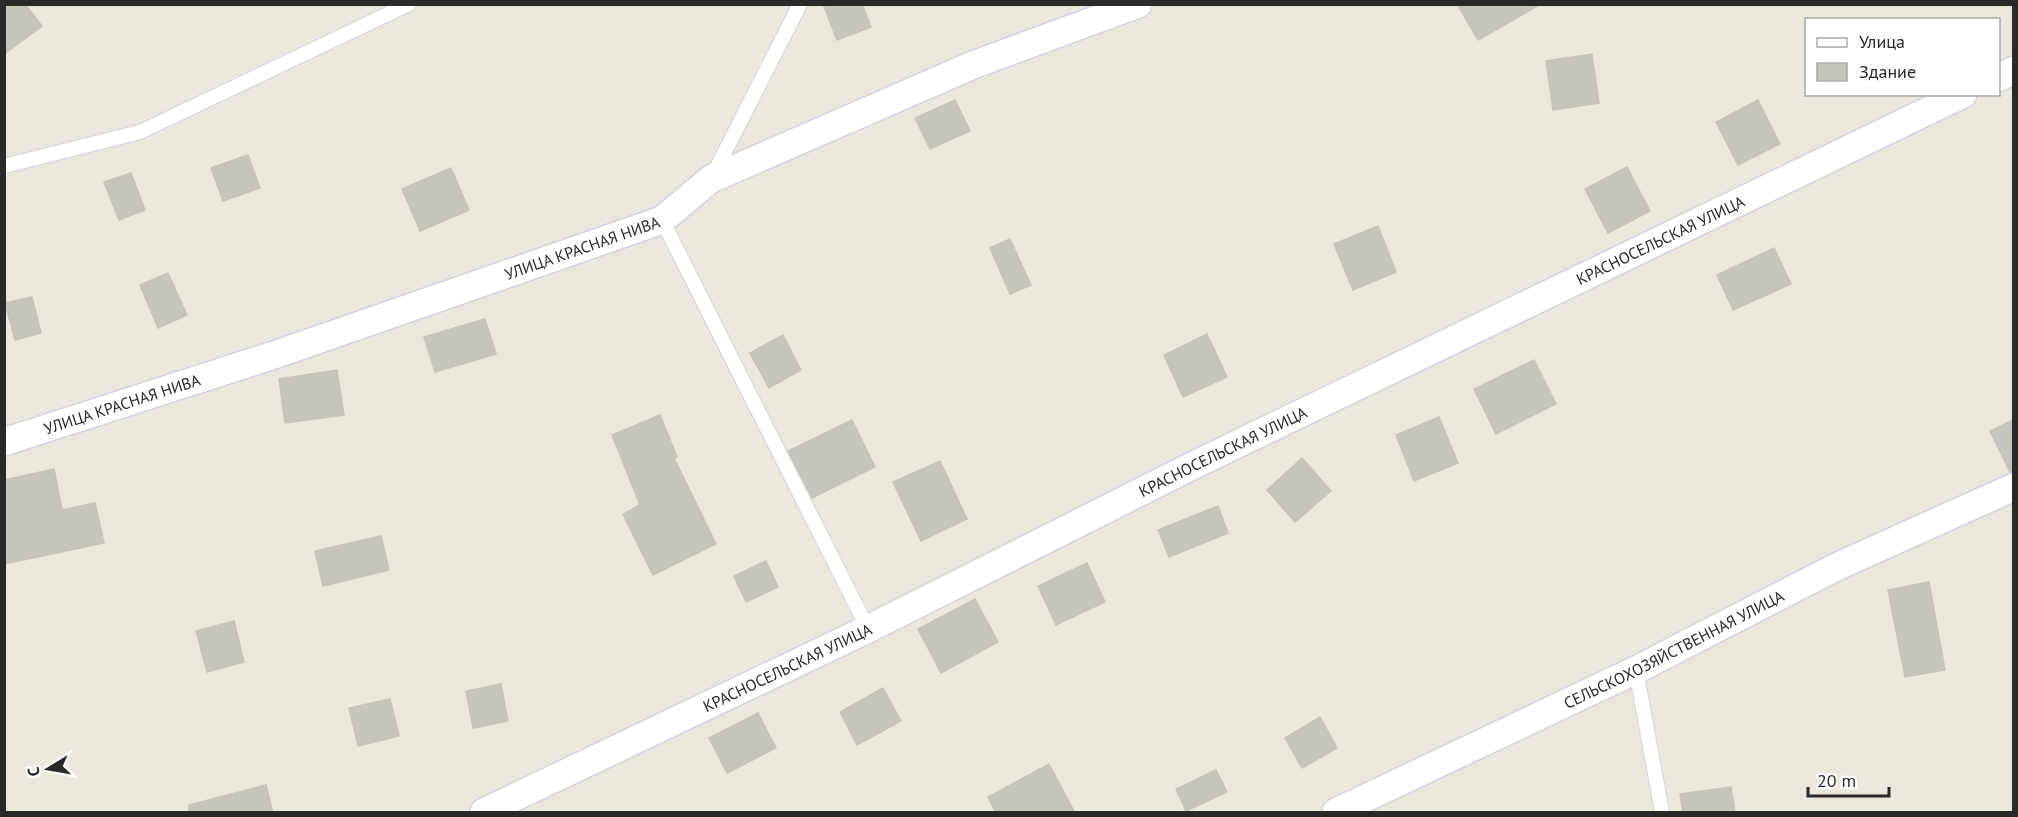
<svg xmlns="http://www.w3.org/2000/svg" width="2018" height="817" font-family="'PT Sans',sans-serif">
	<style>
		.building { fill: #c6c5bb; stroke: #c5c4b6; stroke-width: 1.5 }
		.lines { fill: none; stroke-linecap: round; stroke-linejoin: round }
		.service-casing { stroke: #d3d2e1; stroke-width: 16 }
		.minor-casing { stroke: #d3d2e1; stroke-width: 30 }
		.service { stroke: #fff; stroke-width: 14 }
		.minor { stroke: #fff; stroke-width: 27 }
		.labels { text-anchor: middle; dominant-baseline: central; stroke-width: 4.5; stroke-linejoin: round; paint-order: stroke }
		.street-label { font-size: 16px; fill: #292929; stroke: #fff }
	</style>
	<rect width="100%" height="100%" fill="#eae8dc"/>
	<!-- building -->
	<g class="building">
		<polygon points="4,4 25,4 42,26 4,54"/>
		<polygon points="823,4 862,4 871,27 837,40"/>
		<polygon points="1457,4 1541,4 1478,40"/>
		<polygon points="1592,54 1599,103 1553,110 1546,61"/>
		<polygon points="955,100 970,131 930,149 915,118"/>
		<polygon points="1758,100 1780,144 1738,165 1716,122"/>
		<polygon points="248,155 260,188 223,201 211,168"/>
		<polygon points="1627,167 1650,211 1608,233 1585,189"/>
		<polygon points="451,168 469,210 420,231 402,189"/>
		<polygon points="131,173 145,210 119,220 104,182"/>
		<polygon points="1378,226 1396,272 1353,290 1334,244"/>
		<polygon points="1010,239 1031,285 1010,294 990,248"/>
		<polygon points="1774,248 1791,284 1733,310 1717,275"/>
		<polygon points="168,273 187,315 158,328 140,285"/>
		<polygon points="32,297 41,333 15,340 5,303"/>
		<polygon points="485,319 496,354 435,372 424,337"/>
		<polygon points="1207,334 1227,377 1183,397 1164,355"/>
		<polygon points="783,335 801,370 769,388 750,353"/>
		<polygon points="1534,360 1556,404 1496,434 1474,389"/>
		<polygon points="337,370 344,415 285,423 279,379"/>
		<polygon points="660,415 677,457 674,458 716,544 653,575 623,514 640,505 612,435"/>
		<polygon points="1439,417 1458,463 1414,481 1396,435"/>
		<polygon points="852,420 875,467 812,498 788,451"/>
		<polygon points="2013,420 2013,472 2010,472 1990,431"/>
		<polygon points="1302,458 1331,491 1295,522 1267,490"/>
		<polygon points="940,461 967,519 921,541 893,482"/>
		<polygon points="54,469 62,510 95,503 104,543 4,564 4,480"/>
		<polygon points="1218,506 1228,533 1169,557 1158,530"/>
		<polygon points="381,536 389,570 323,586 315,551"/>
		<polygon points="766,561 778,587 746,602 734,576"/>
		<polygon points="1087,563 1105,602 1056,625 1038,586"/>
		<polygon points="1929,582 1945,670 1905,677 1888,590"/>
		<polygon points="975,599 998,642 941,673 918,629"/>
		<polygon points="234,621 244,662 207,672 196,631"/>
		<polygon points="501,684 508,721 473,728 466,691"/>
		<polygon points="883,688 901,721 857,745 840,712"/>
		<polygon points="390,699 399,736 358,746 349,708"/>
		<polygon points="758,713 776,748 727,773 709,738"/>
		<polygon points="1320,717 1337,748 1302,768 1285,738"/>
		<polygon points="1049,764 1075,813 996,813 988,797"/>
		<polygon points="1216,770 1227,792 1186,811 1176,789"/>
		<polygon points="266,785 273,813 189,813 189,805"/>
		<polygon points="1731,787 1735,813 1683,813 1680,794"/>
	</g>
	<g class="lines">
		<!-- service casing -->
		<g class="service-casing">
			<g id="service">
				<polyline points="4,166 140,132 409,4"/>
				<polyline points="712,177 800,4"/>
				<polyline points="662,220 868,629"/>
				<polyline points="1636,670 1662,812"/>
			</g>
		</g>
		<!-- minor casing -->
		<g class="minor-casing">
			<g id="minor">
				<polyline points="1998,78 2014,70"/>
				<path id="s1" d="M 4,442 L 274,355 L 662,220 L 711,179 L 973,65 L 1138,4"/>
				<path id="s2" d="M 484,812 L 868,629 L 1196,464 L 1963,94"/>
				<path id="s3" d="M 1336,812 L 1636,670 L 1836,567 L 2014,487"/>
			</g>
		</g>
		<!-- service -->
		<use href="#service" class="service"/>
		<!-- minor -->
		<use href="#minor" class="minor"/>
	</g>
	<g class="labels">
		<!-- street labels -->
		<g class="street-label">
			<text stroke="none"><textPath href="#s2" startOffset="1308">КРАСНОСЕЛЬСКАЯ УЛИЦА</textPath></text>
			<text stroke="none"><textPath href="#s1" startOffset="610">УЛИЦА КРАСНАЯ НИВА</textPath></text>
			<text stroke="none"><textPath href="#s1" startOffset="124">УЛИЦА КРАСНАЯ НИВА</textPath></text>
			<text stroke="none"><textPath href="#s2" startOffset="822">КРАСНОСЕЛЬСКАЯ УЛИЦА</textPath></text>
			<text stroke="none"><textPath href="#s3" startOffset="375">СЕЛЬСКОХОЗЯЙСТВЕННАЯ УЛИЦА</textPath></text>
			<text stroke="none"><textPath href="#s2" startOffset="336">КРАСНОСЕЛЬСКАЯ УЛИЦА</textPath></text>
		</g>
	</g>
	<!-- border -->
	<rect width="2018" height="817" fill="none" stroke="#292929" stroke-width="12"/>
	<!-- legend -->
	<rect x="1805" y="18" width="195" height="78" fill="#ffffff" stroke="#a9a9a9" stroke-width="1.5"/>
	<rect x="1817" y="38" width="30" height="9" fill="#ffffff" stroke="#a9a9a9" stroke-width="1.5"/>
	<text x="1859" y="48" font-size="18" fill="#292929">Улица</text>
	<rect x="1817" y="63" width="30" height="18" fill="#c6c5bb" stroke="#a9a9a9" stroke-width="1.5"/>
	<text x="1859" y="78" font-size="18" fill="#292929">Здание</text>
	<!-- north arrow -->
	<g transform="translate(48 769) rotate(259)" stroke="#ffffff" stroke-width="4.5" paint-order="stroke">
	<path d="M0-4.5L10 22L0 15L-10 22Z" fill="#292929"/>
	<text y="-9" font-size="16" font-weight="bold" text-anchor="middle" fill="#292929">С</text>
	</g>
	<!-- scale -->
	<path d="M1808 787v9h81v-9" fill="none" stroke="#292929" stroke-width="3"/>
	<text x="1817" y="787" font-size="18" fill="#292929" stroke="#ffffff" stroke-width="4.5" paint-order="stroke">20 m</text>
</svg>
